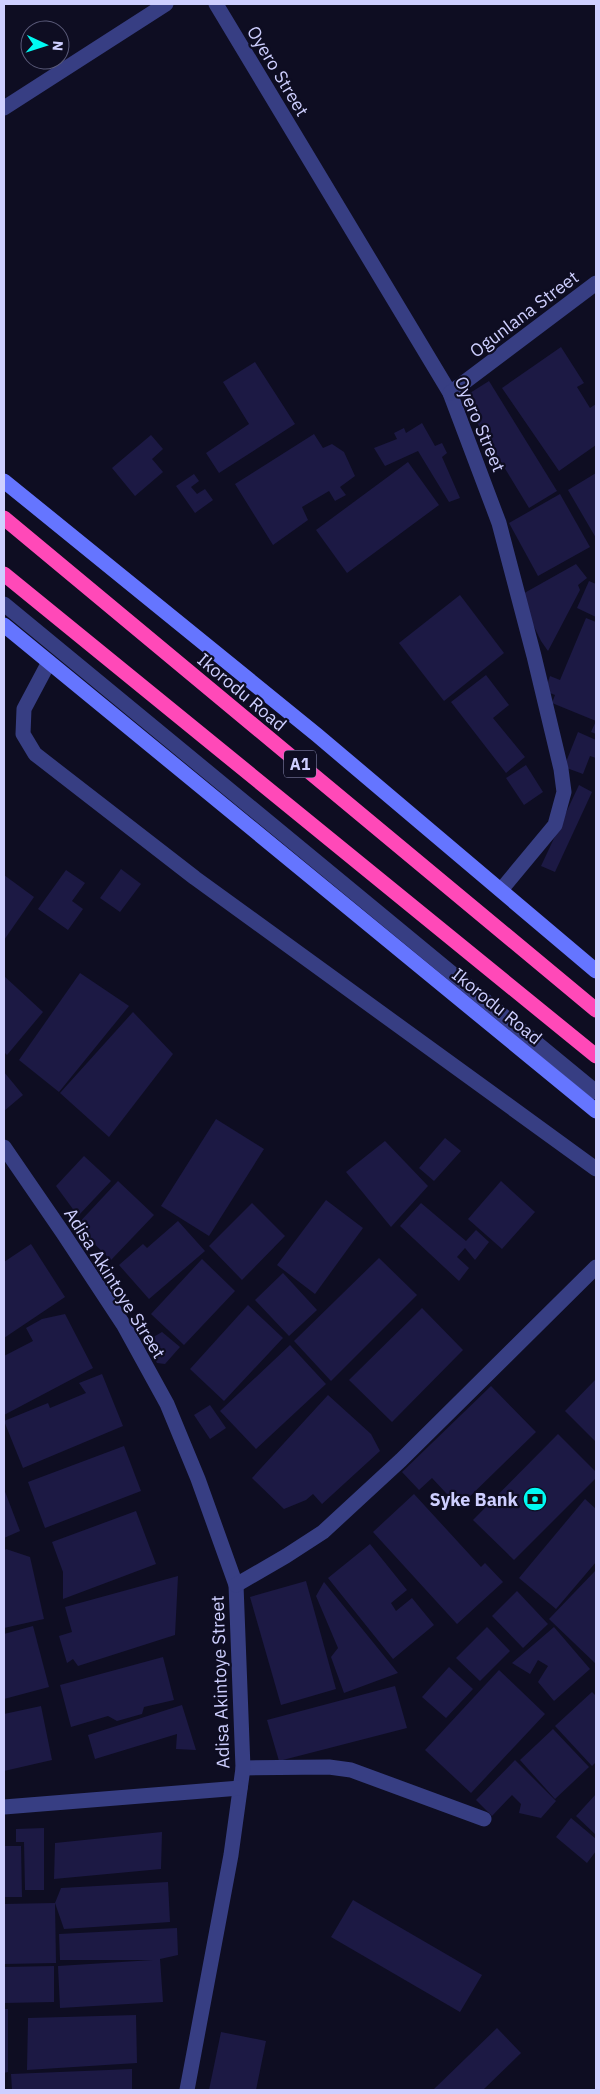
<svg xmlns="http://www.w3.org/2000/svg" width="600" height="2094" font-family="'IBM Plex Sans',sans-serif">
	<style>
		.building { fill: #1c1944 }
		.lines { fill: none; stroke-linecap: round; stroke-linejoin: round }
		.lane { stroke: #373e83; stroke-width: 15 }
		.street { stroke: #373e83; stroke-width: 15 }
		.secondary { stroke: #6575ff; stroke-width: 15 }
		.highway { stroke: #ff49b8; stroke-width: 15 }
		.labels { text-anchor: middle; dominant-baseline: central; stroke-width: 4.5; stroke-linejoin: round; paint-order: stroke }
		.shield { fill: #0e0d22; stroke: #9495bd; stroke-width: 1 }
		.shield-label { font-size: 16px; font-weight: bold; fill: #cecfff }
		.street-label { font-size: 18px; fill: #cecfff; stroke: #0e0d22 }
		.poi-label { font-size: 18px; font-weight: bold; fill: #cecfff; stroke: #0e0d22; text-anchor: end }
	</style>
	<rect width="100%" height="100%" fill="#0e0d22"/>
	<!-- building -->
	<g class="building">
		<polygon points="561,347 584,383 577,387 590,408 596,404 596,445 559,471 502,388"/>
		<polygon points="255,362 295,424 219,473 206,453 249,424 223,382"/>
		<polygon points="489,381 557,491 529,508 462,398"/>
		<polygon points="422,423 435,446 442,443 447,453 442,457 460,498 449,502 418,451 385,466 374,448 397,439 394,433 404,428 406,433"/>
		<polygon points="314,434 323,448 332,444 344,452 355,476 340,487 346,495 335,501 329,491 302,507 308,520 273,545 235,484"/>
		<polygon points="151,435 163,449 152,459 163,472 135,496 112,468"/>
		<polygon points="408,462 439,505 347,573 316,530"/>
		<polygon points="596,473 596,538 568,490"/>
		<polygon points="194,474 199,481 191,487 197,494 205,489 213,500 195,513 176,486"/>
		<polygon points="560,494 590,547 538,576 509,523"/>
		<polygon points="576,564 587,578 578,585 580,590 548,651 541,641 519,596"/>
		<polygon points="589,581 596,584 596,617 577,608"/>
		<polygon points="460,595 504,653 444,701 399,643"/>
		<polygon points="586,618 596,622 596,734 591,732 596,721 552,703 555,695 545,691 550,676 560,680"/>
		<polygon points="486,675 509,705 493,718 525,757 506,773 451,702"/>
		<polygon points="578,732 596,740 596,758 590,756 583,774 564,767"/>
		<polygon points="526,765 543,792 524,805 506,778"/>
		<polygon points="579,785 592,792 555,872 541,866"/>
		<polygon points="121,869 141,884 120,912 100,898"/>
		<polygon points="66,870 85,883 72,901 83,909 68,930 38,909"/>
		<polygon points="4,875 34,897 4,940"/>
		<polygon points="80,973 129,1006 59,1092 19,1060"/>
		<polygon points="4,976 43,1012 7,1055 4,1052"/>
		<polygon points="133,1012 173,1054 109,1137 60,1093"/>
		<polygon points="4,1072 23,1095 4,1111"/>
		<polygon points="216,1119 264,1149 209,1236 161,1206"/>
		<polygon points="445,1138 461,1151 434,1181 419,1168"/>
		<polygon points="385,1141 428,1186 391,1227 346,1172"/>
		<polygon points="84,1156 111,1181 78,1216 56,1186"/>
		<polygon points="118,1181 154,1215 111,1260 76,1226"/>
		<polygon points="501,1181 535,1212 502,1249 468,1219"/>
		<polygon points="326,1200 363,1228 315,1294 277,1265"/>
		<polygon points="252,1203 285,1236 242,1280 209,1246"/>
		<polygon points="421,1203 466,1241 476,1230 489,1242 475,1260 465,1248 457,1257 469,1268 459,1281 400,1226"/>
		<polygon points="178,1221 205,1251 149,1299 119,1265 143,1244 147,1248"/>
		<polygon points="31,1244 65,1297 4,1338 4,1262"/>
		<polygon points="379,1258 417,1295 331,1381 294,1341"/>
		<polygon points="202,1259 235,1291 184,1345 151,1314"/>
		<polygon points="283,1273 317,1310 289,1336 255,1300"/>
		<polygon points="248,1305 283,1338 224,1401 190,1369"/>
		<polygon points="422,1308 463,1350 392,1422 349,1380"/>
		<polygon points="65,1314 93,1368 4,1415 4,1356 33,1341 26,1328 42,1319"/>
		<polygon points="162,1332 180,1347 165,1364 157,1363 145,1342"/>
		<polygon points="290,1345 326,1384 256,1449 220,1411"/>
		<polygon points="102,1374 123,1426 23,1468 4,1421 48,1403 50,1408 86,1393 79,1383"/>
		<polygon points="596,1379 596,1442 565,1411"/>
		<polygon points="491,1386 536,1432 459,1507 432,1478 419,1490 402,1472"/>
		<polygon points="328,1395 371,1434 380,1451 322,1504 313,1494 306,1500 284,1509 252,1478"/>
		<polygon points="210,1405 226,1428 210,1439 194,1415"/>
		<polygon points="558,1434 596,1472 596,1478 514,1560 473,1520"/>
		<polygon points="124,1446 141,1491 45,1528 28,1482"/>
		<polygon points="4,1489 20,1531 4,1538"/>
		<polygon points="414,1494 481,1567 485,1563 503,1582 457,1624 373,1532"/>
		<polygon points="585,1499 596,1509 596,1562 556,1609 519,1578"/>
		<polygon points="136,1511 156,1564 63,1599 63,1572 52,1542"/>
		<polygon points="370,1544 407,1590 391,1603 396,1611 412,1598 434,1625 393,1659 328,1578"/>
		<polygon points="6,1549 30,1557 44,1619 4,1628 4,1551"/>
		<polygon points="596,1570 596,1664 549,1619"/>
		<polygon points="178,1576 175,1635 78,1666 73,1659 67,1663 59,1636 72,1632 65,1607"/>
		<polygon points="306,1581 336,1689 281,1705 250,1597"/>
		<polygon points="324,1582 398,1673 344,1693 331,1657 338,1648 316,1596"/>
		<polygon points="517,1591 548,1624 523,1648 492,1616"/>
		<polygon points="33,1626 49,1687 4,1699 4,1634"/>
		<polygon points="487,1627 510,1651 480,1681 456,1658"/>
		<polygon points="554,1627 590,1669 554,1701 538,1682 548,1666 538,1660 530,1674 512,1663"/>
		<polygon points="163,1657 174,1700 144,1707 142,1714 117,1721 108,1716 71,1727 60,1685"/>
		<polygon points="449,1667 473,1689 446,1718 422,1697"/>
		<polygon points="499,1670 545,1714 471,1793 425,1750"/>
		<polygon points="395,1686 407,1728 279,1761 267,1720"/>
		<polygon points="592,1692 596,1696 596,1762 592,1766 555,1726"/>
		<polygon points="182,1705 196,1750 176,1749 177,1734 95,1759 88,1735"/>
		<polygon points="41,1706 52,1760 4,1771 4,1714"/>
		<polygon points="553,1729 589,1767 555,1799 520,1760"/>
		<polygon points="515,1760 556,1801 541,1818 519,1813 521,1804 512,1795 492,1816 476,1800"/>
		<polygon points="596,1794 596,1835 576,1816"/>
		<polygon points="571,1818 596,1839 596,1851 587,1863 556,1837"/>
		<polygon points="44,1828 44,1890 25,1890 24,1842 16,1842 16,1829"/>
		<polygon points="162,1832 161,1869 54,1879 55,1843"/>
		<polygon points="4,1846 21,1846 22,1897 4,1897"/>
		<polygon points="168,1882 170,1922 64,1929 55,1903 61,1888"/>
		<polygon points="353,1900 482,1975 460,2012 331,1937"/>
		<polygon points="55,1903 56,1963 4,1964 4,1904"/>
		<polygon points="177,1928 178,1955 160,1959 163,2002 60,2008 58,1966 153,1960 60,1960 59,1934"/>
		<polygon points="54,1966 54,2002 4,2003 4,1967"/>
		<polygon points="4,2009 8,2009 8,2072 4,2073"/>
		<polygon points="136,2015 137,2063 27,2070 28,2018"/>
		<polygon points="497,2028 521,2053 483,2090 433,2090"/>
		<polygon points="221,2032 266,2041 256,2090 209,2090"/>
		<polygon points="132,2069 132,2090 12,2090 11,2074"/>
	</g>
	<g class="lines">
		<!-- lane -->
		<g class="lane">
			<polyline points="4,604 596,1092"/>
			<polyline points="49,662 24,709 23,734 35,754 195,878 596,1169"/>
			<polyline points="243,1768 329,1767 351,1770 484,1819"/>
		</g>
		<!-- street -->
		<g class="street">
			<polyline points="216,4 450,393 499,523 534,656 561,769 564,792 555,825 501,890"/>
			<polyline points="4,108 166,4"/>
			<polyline points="450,393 596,283"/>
			<polyline points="4,1147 63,1233 123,1324 167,1404 198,1479 236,1585 243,1768 231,1855 187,2090"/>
			<polyline points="236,1585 286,1556 323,1532 401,1460 596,1267"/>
			<polyline points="4,1807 240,1788"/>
		</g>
		<!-- secondary -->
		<g class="secondary">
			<polyline points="4,481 317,735 596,971"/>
			<polyline points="4,625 596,1111"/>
		</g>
		<!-- highway -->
		<g class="highway">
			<polyline points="4,518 596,1010"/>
			<polyline points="4,574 596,1056"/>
		</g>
	</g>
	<!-- icons -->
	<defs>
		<g id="bank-disc" transform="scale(1.25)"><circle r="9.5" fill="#00f9f2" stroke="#0e0d22"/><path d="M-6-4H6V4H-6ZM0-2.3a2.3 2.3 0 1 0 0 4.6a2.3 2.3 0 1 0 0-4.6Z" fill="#111"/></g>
	</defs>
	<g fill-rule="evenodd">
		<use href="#bank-disc" x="535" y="1499"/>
	</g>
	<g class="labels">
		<!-- shield labels -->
		<rect class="shield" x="284" y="750.5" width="32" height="27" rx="4"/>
		<g class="shield-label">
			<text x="300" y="764">A1</text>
		</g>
		<!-- street labels -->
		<g class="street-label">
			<text transform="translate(278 71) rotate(59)">Oyero Street</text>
			<text transform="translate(524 314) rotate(-37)">Ogunlana Street</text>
			<text transform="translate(480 424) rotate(67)">Oyero Street</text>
			<text transform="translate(242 692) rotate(40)">Ikorodu Road</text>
			<text transform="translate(497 1006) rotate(39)">Ikorodu Road</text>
			<text transform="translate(115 1283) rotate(58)">Adisa Akintoye Street</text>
			<text transform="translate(220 1682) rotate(-92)">Adisa Akintoye Street</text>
		</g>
		<!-- poi labels -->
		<g class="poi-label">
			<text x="518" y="1499">Syke Bank</text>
		</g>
	</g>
	<!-- border -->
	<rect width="600" height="2094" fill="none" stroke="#cecfff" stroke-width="10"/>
	<!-- north arrow -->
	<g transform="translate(45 45) rotate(94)"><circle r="24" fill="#0e0d22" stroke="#5b5b7a"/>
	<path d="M0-4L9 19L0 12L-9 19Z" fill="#00f9f2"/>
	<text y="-8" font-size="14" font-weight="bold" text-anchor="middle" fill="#cecfff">N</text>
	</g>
</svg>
